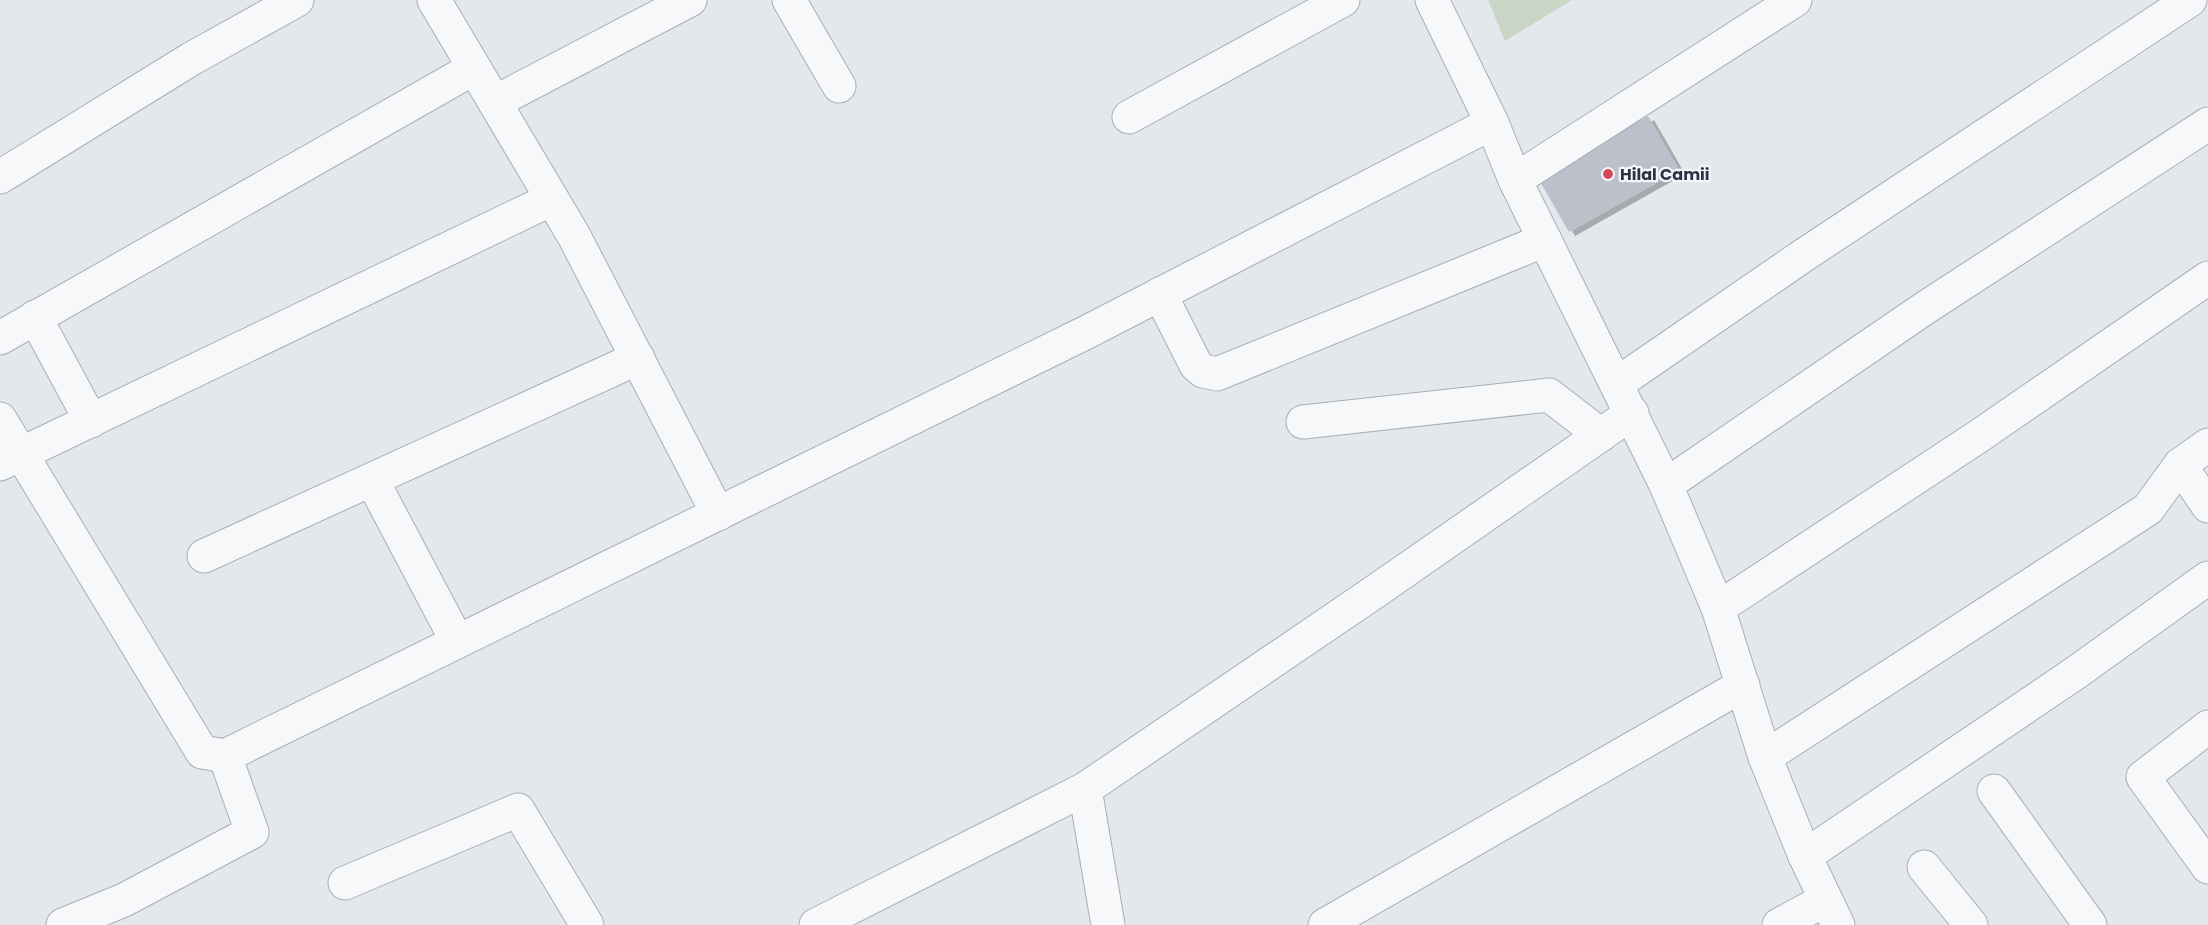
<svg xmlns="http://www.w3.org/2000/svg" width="2208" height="925" font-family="Poppins,sans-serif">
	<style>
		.green { fill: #c9d6c5 }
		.building { fill: #bbc0ca; filter: url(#shadow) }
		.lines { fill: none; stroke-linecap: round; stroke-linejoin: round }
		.minor-casing { stroke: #a9aeb7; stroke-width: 35 }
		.minor { stroke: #f7f8fa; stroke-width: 33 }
		.poi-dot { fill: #d1495b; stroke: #f4f6f9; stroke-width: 2 }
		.labels { text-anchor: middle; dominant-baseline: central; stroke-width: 4.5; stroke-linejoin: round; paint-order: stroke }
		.poi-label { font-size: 16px; font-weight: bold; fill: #2b3445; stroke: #f4f6f9; text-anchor: start }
	</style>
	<defs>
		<filter id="shadow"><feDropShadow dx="6" dy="4" stdDeviation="0" flood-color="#0004"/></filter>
	</defs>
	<rect width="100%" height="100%" fill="#e4e7ec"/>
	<!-- green -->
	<polygon class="green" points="1488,0 1572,0 1505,41"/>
	<!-- building -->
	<polygon class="building" points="1648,116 1679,170 1569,232 1538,178"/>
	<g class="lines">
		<!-- minor casing -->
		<g class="minor-casing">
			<g id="minor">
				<polyline points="434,0 574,236 718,514"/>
				<polyline points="789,0 839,86"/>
				<polyline points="1432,0 1492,123 1515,180 1666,485 1718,608 1765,757 1805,856 1838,925"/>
				<polyline points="495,102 690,0"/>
				<polyline points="1129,117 1343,0"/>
				<polyline points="0,177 191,59 297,0"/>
				<polyline points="1515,180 1795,0"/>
				<polyline points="1160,294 1196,365 1203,371 1217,374 1545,240"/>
				<polyline points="35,317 91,421"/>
				<polyline points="0,338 474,68"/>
				<polyline points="1618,383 1804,255 2190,0"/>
				<polyline points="0,419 202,752 225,756"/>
				<polyline points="1303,422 1549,395 1601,435"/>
				<polyline points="0,464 552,199"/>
				<polyline points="2180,465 2208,506"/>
				<polyline points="372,480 457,641"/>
				<polyline points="1666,485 1925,308 2208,124"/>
				<polyline points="204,556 638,358"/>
				<polyline points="1718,608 1979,436 2208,278"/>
				<polyline points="2208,727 2143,777 2208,867"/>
				<polyline points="1765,757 2148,509 2180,465 2208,445"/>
				<polyline points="1085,789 1108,925"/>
				<polyline points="1994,791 2090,925"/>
				<polyline points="1805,856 2074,674 2208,578"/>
				<polyline points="1924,867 1971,925"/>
				<polyline points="345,883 518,810 587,925"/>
				<polyline points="63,925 124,900 252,832 225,756 1087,332 1492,123"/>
				<polyline points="816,925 1085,789 1373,593 1632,413"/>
				<polyline points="1325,925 1743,685"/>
				<polyline points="1779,925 1825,900"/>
			</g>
		</g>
		<!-- minor -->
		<use href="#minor" class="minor"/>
	</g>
	<!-- markers -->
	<circle class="poi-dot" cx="1608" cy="174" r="6"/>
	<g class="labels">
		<!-- poi labels -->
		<g class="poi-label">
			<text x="1620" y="174">Hilal Camii</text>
		</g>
	</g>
</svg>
